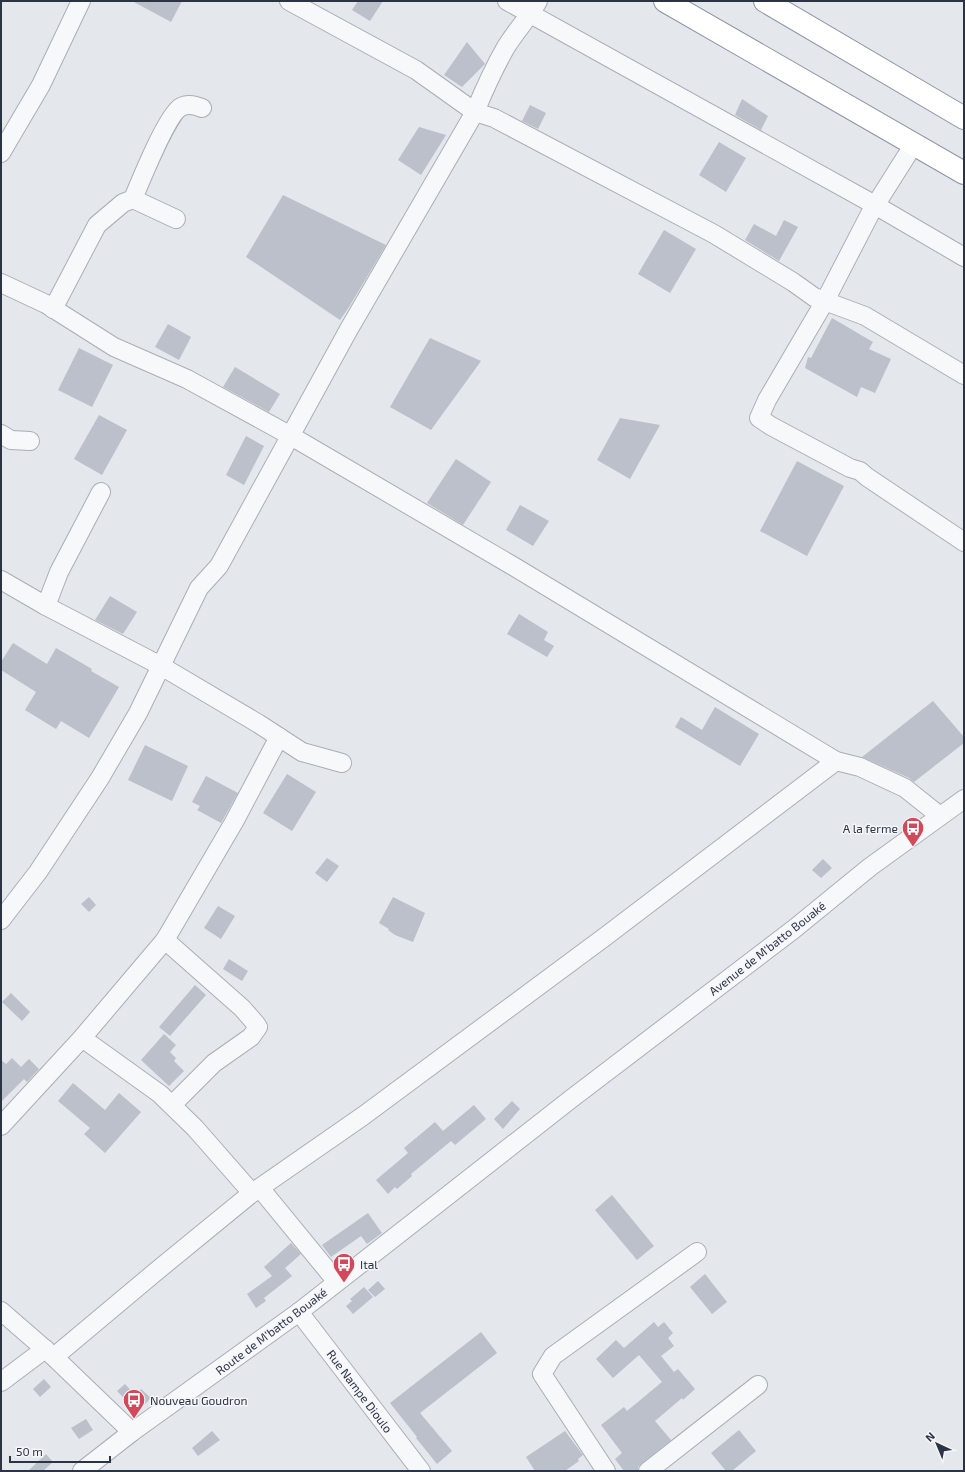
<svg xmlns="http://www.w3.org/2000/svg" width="965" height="1472" font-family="'Exo 2',sans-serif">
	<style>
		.building { fill: #bbc0ca }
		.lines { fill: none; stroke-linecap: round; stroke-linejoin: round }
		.minor-casing { stroke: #a9aeb7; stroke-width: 20 }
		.highway-casing { stroke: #8b94a3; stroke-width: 24 }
		.minor { stroke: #f7f8fa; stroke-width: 18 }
		.highway { stroke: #fff; stroke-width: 22 }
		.labels { text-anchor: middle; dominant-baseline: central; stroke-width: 3; stroke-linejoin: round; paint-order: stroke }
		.poi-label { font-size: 12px; fill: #2b3445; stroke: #f4f6f9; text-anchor: start }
		.street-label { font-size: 12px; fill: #2b3445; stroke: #f4f6f9 }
	</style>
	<rect width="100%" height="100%" fill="#e4e7ec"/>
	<!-- building -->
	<g class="building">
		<polygon points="132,1 182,1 171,22"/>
		<polygon points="358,1 383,1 370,21 352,10"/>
		<polygon points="467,42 485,64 462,87 444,75"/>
		<polygon points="742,99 768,116 761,130 735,115"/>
		<polygon points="530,105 546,113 538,129 522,121"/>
		<polygon points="419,127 446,135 421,175 398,160"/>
		<polygon points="719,142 746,158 726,192 699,175"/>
		<polygon points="283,195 386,245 349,307 340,320 246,257"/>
		<polygon points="784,220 798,227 779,261 745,240 754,224 776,236"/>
		<polygon points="664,230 696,249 670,293 638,274"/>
		<polygon points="832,318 873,342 869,349 891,359 875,393 861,387 857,397 805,368 808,357 811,358"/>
		<polygon points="168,324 191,337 179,360 155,347"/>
		<polygon points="430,338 481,361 431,430 390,407"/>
		<polygon points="79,348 113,365 92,407 58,390"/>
		<polygon points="235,367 280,394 269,412 223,387"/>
		<polygon points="99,415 127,430 102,475 74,459"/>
		<polygon points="620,418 660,425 630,479 597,460"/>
		<polygon points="246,436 264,446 244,485 226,475"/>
		<polygon points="456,459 491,482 463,525 427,503"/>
		<polygon points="797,461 844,486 807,556 760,531"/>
		<polygon points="520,505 549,521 533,546 506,530"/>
		<polygon points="110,596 137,612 123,634 95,620"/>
		<polygon points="519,614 548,632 544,640 554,646 547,657 507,634"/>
		<polygon points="13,643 47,664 56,648 92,669 91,671 119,687 89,738 61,721 56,729 25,710 36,692 1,670 1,662"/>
		<polygon points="933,701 964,737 964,743 914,782 909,778 862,757"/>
		<polygon points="715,707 759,734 740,766 675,727 681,717 702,730"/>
		<polygon points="145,745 188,766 172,801 128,780"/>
		<polygon points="287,774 316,792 292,831 263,813"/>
		<polygon points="206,776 238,793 221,823 197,810 200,806 192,802"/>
		<polygon points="327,858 339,866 327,882 315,873"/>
		<polygon points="823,859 832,868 821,878 812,870"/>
		<polygon points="89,897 96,905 89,912 81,904"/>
		<polygon points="393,897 425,913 413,942 395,935 388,930 389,929 379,923"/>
		<polygon points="218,906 235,916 221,939 204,928"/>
		<polygon points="229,959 248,971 242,981 223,969"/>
		<polygon points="195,985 206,995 170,1036 159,1027"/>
		<polygon points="11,993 30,1012 22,1021 2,1002"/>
		<polygon points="164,1034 176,1045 170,1052 176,1058 174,1061 184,1071 169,1086 141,1060"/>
		<polygon points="12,1058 21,1067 29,1059 39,1069 27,1082 24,1079 1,1102 1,1060 6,1064"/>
		<polygon points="73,1083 105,1110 119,1093 141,1112 105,1153 84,1134 90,1128 58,1101"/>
		<polygon points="512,1101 520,1109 503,1129 494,1119"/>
		<polygon points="474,1105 486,1119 455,1145 451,1141 411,1174 412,1176 397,1189 395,1187 388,1194 376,1180 408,1153 404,1148 435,1122 443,1131"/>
		<polygon points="612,1195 654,1246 637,1260 595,1210"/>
		<polygon points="368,1213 382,1233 367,1244 361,1236 331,1257 322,1245"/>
		<polygon points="291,1243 301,1254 285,1268 292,1276 264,1298 266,1301 256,1308 247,1294 272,1276 264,1267"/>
		<polygon points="705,1274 727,1302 712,1314 690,1287"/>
		<polygon points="378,1281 385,1289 375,1297 368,1290"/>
		<polygon points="364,1287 373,1297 353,1314 346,1306 352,1301 350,1299"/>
		<polygon points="654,1322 658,1327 664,1322 673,1333 668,1338 674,1346 661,1356 674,1372 678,1369 695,1389 683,1400 682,1398 655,1421 671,1440 642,1463 638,1467 638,1471 624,1471 615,1459 622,1453 601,1425 624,1407 627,1411 662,1382 639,1355 613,1378 596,1359 616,1340 624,1348"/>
		<polygon points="481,1332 497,1353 420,1413 452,1451 437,1464 416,1438 417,1437 390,1403"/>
		<polygon points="44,1379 51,1387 40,1397 33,1389"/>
		<polygon points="125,1384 135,1395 141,1389 151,1398 135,1414 126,1404 128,1402 117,1391"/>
		<polygon points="86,1419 93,1430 79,1439 71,1428"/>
		<polygon points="739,1430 756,1451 732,1471 726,1471 711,1453"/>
		<polygon points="212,1431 220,1440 198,1456 192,1448"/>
		<polygon points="565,1431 583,1455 578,1459 579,1461 565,1471 535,1471 526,1457"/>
		<polygon points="46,1454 53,1462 43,1471 28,1471"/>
	</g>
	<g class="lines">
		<!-- minor casing -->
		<g class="minor-casing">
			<g id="minor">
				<polyline points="289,1 416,70 475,112 494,118 714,234 793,282 814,297 865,316 964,375"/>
				<polyline points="507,1 875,205 964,257"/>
				<polyline points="914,144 871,212 825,301 767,400 759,418 771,426 850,468 860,471 867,477 964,542"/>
				<polyline points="1,153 41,85 81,1"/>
				<polyline points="133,199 176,219"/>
				<polyline points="1,283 46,304 114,347 187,379 291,436 513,566 836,761 860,767 905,788 940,816"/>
				<path d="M 53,309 L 97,225 L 123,203 L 133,199 C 140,182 168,113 181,107 C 188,103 195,105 202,108"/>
				<polyline points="1,434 11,440 30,441"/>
				<polyline points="1,580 46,606 161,666 259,724 302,752 342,763"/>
				<polyline points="46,606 59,572 101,492"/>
				<path d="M 1,920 L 38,872 L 100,778 L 138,713 L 199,588 L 219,566 L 349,329 L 475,112 C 484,90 494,68 506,47 C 516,31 529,17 538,1"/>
				<polyline points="165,940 242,1008 256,1024 258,1027 251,1037 214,1063 172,1105"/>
				<polyline points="82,1038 160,1094 195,1128 252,1193"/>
				<polyline points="1,1126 82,1038 165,940 234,822 279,737"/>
				<polyline points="260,1188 337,1282"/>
				<polyline points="1,1311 54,1357 132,1432"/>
				<polyline points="299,1312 421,1471"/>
				<polyline points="54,1357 153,1274 252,1193 363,1116 606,936 836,761"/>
				<polyline points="1,1382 45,1349"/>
				<polyline points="82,1471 132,1432 299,1312 571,1099 794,929 870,867 964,799"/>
				<polyline points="606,1471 542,1374 553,1356 697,1252"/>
				<polyline points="648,1471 758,1385"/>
			</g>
		</g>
		<!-- highway casing -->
		<g class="highway-casing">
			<g id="highway">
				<polyline points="665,1 964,173"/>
				<polyline points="765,1 964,118"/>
			</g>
		</g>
		<!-- minor -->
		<use href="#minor" class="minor"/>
		<!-- highway -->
		<use href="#highway" class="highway"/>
	</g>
	<!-- icons -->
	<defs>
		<g id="bus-pin" transform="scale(1.15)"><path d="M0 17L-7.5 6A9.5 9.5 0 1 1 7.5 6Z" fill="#d1495b" stroke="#f4f6f9"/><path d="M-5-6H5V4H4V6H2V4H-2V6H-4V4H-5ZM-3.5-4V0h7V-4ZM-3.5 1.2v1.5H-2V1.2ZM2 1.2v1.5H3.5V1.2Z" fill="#fff"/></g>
	</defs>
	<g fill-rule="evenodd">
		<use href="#bus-pin" x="913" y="828"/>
		<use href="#bus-pin" x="344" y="1264"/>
		<use href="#bus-pin" x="134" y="1400"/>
	</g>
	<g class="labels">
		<!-- poi labels -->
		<g class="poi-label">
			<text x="898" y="828" text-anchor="end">A la ferme</text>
			<text x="360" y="1264">Ital</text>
			<text x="150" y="1400">Nouveau Goudron</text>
		</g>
		<!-- street labels -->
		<g class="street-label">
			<text transform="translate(767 948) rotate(-38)">Avenue de M'batto Bouaké</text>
			<text transform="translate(271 1331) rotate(-37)">Route de M'batto Bouaké</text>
			<text transform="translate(360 1391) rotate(53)">Rue Nampe Dioulo</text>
		</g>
	</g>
	<!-- border -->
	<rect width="965" height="1472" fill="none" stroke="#2b3445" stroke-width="4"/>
	<!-- north arrow -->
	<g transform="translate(937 1444) rotate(316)" stroke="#f4f6f9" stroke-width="3" paint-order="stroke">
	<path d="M0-3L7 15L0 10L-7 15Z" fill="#2b3445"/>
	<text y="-6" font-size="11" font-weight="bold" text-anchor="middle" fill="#2b3445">N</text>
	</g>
	<!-- scale -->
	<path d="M10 1456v6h100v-6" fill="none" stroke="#2b3445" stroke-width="2"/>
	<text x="16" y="1456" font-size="12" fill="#2b3445" stroke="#f4f6f9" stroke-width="3" paint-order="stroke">50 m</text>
</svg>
